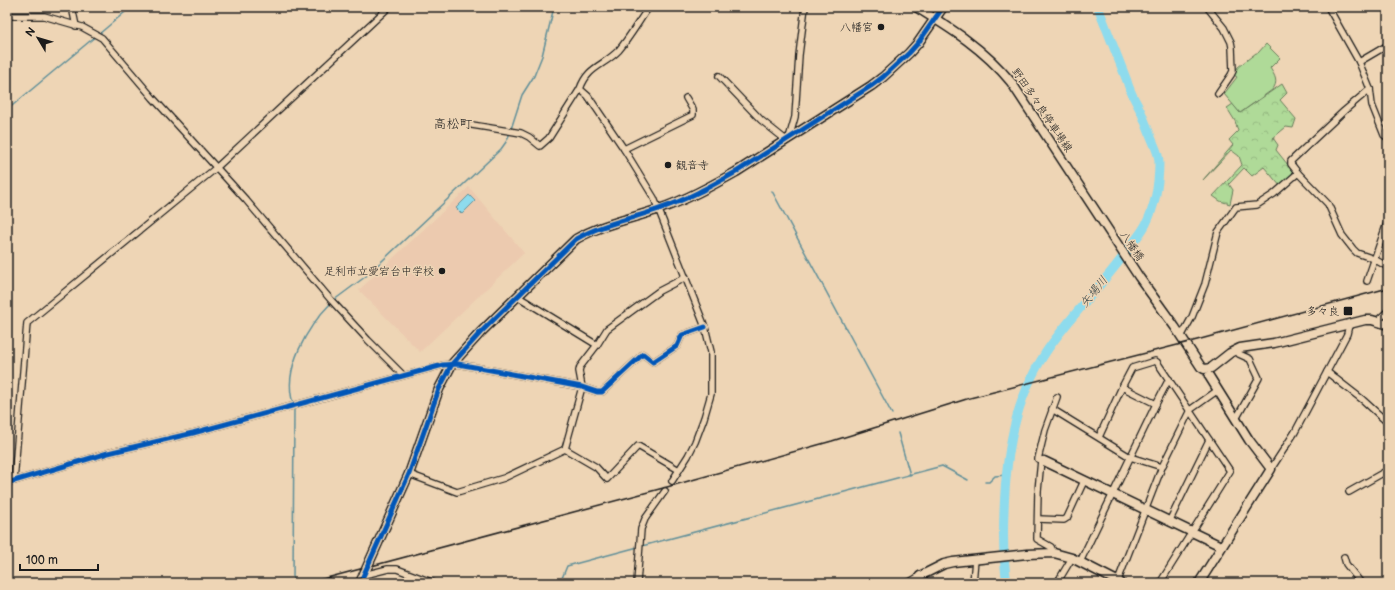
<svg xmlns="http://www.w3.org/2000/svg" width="1395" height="590" font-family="'Balsamiq Sans','Klee One',sans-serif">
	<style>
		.built { fill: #eccaaf }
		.forest { fill: url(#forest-crowns); stroke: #667b5a }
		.garden { fill: #afda98; stroke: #667b5a }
		.water { fill: #8edbed; stroke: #608f99 }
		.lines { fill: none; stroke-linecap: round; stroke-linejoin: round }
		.stream { stroke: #608f99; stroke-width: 1.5 }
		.river { stroke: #8edbed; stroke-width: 9 }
		.street-casing { stroke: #1c1c1c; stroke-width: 8 }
		.secondary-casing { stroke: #1c1c1c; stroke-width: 11 }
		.street { stroke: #eed5b5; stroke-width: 5.5 }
		.secondary { stroke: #eed5b5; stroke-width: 8 }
		.rail { stroke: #1c1c1c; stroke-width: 1.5 }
		.cycleway-casing { stroke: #eed5b5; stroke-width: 8 }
		.cycleway { stroke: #0057b8; stroke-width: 5 }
		.poi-dot { fill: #1c1c1c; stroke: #eed5b5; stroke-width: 1.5 }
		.labels { text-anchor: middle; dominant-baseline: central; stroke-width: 3; stroke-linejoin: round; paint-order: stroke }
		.poi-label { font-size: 11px; fill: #1c1c1c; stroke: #eed5b5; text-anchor: end }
		.street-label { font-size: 11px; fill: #1c1c1c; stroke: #eed5b5 }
		.water-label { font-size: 12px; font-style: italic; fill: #334246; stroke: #eed5b5 }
		.quarter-label { font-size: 13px; fill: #1c1c1c; stroke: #eed5b5 }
	</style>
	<defs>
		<pattern id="forest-crowns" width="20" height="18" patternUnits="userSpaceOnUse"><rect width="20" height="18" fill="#afda98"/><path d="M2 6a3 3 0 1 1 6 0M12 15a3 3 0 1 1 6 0" fill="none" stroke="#96ba82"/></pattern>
	</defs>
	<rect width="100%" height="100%" fill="#eed5b5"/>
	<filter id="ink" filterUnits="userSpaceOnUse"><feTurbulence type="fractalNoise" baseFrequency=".025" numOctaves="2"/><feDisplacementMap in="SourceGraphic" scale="8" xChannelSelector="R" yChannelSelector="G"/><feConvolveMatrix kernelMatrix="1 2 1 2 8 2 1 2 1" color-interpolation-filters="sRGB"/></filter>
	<g filter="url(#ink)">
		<!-- built -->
		<polygon class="built" points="469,187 524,253 420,352 359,290"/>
		<!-- forest -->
		<polygon class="forest" points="1282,84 1287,93 1280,100 1296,119 1293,128 1286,127 1273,138 1278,145 1276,150 1292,170 1293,175 1281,187 1264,167 1252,176 1244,168 1229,184 1233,190 1230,204 1220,201 1213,196 1242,165 1239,156 1231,150 1203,180 1233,145 1229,140 1238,131 1235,121 1227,108 1233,104 1240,113"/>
		<!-- garden -->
		<path class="garden" d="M 1266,44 L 1280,58 L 1270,68 C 1275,76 1279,82 1272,90 L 1240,113 L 1224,94 L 1237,77 L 1234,75 L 1238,67 L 1256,53 L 1258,53 Z"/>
		<!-- water -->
		<polygon class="water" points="469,195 475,201 462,214 456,208"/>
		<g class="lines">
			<!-- stream -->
			<g class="stream">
				<polyline points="99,34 131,7"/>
				<polyline points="7,110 96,36"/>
				<polyline points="511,129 522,95 534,76 542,56 554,7"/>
				<polyline points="772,191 892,414"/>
				<polyline points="334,300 365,277 501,149 506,142 510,133"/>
				<path d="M 293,403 C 282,369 308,326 331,303"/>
				<polyline points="898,433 910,475"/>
				<polyline points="985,482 989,482 995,476 1006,475"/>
				<polyline points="642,546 942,466 968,480"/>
				<polyline points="293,583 294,407"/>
				<polyline points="560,583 567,566 638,547"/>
			</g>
			<!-- river -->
			<path class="river" d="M 1007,583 C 1003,559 1003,535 1004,511 C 1006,455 1014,400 1046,352 C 1070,316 1102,286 1127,251 C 1133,242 1141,234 1146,224 C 1155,206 1159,182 1159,162 C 1159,153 1154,145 1151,137 C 1148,129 1145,122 1142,114 C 1137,103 1130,93 1127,81 L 1098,7"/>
			<!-- street casing -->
			<g class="street-casing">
				<g id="street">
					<polyline points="72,7 76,26"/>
					<polyline points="1207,7 1224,28 1231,42 1232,47 1233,71 1231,75 1218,94"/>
					<polyline points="1328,7 1359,62 1370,89 1372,105 1384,135 1388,138"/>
					<polyline points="7,16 44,16 82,27 102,38 153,98 246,200 331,300 368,340 403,375"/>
					<polyline points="1359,62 1388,45"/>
					<polyline points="719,76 761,120 786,140"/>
					<polyline points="580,89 588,96 624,149 654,198 705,327 711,352 711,394 704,418 695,442 688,456 672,481"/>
					<polyline points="1370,89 1344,111 1291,161 1291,164 1298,173 1328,204 1342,235 1353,249 1357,253 1374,259 1388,267"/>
					<path d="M 472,125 L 521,133 L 529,137 L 540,146 L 549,138 L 580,89 C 588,66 604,66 619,50 C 630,37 639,21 649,7"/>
					<polyline points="789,138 795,117 799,55 805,7"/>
					<polyline points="624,149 693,115 693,110 686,98"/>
					<polyline points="1367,281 1388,220"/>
					<polyline points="517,296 597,345"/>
					<polyline points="1377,321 1388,311"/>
					<polyline points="1181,337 1192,317 1205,284 1218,232 1236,207 1257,205 1274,194 1298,173"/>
					<polyline points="1327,372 1363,400 1388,423"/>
					<polyline points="1122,387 1132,368 1155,361 1157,362 1230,471 1160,583"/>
					<polyline points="1156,404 1169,379"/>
					<polyline points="1052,409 1130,457 1162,467"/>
					<polyline points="1236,419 1259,378 1250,359 1239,354 1236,349"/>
					<polyline points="1041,460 1038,491 1037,539 1051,547 1054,553"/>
					<polyline points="1044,461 1038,459 1045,430 1057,397"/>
					<polyline points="1271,469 1295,432 1347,334 1349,325"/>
					<polyline points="679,470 638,446 607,479 596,467 565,449 582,387 579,371 580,367 597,345 607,329 659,291 686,277"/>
					<polyline points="409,474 457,492 504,478 565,449"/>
					<polyline points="14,481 27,323 216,168 389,7"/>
					<polyline points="7,482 14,481 108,453 193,433 443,365 458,364 582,387 597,392 602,392 643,354 653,362 677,346 682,335 705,327"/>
					<polyline points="1349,492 1388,470"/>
					<polyline points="1038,519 1064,520 1067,518 1084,481"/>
					<polyline points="1169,522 1209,440"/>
					<polyline points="1344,557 1346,564 1361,583"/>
					<polyline points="1080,562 1156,404 1122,387 1099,437"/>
					<polyline points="364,575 388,569 397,569 434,583"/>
					<polyline points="637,583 641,529 645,519 665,491"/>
					<polyline points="908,583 920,576"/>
					<polyline points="973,583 975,559"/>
					<polyline points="1057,583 1072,558"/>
					<polyline points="1117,583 1162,467 1190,410 1218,390"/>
				</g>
			</g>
			<!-- secondary casing -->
			<g class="secondary-casing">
				<g id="secondary">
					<path d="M 916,7 C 952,29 984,49 1011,82 L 1139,277 L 1175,327 L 1201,367 L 1204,369 L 1211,368 L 1230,353 L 1240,348 L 1274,343 L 1365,320 L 1372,320 L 1388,325"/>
					<polyline points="1044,461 1221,546"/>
					<polyline points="920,576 944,564 953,562 1027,554 1054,553 1072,558 1121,583"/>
					<path d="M 360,583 L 409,474 L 439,389 L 452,364 L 480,333 L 576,239 C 602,224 631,219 659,209 C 686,200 711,186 736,172 L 871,86 L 883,77 L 909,53 L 918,43 L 943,7"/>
					<polyline points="1199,583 1271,469 1249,440 1209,376"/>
				</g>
			</g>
			<!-- street -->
			<use href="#street" class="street"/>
			<!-- secondary -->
			<use href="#secondary" class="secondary"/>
			<!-- rail -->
			<polyline class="rail" points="308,583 667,487 832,441 970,398 1197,340 1388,288"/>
			<!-- cycleway casing -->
			<g class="cycleway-casing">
				<g id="cycleway">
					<polyline points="7,482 14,481 108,453 193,433 443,365 458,364 582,387 597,392 602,392 643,354 653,362 677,346 682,335 705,327"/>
					<path d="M 360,583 L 409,474 L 439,389 L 452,364 L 480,333 L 576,239 C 602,224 631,219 659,209 C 686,200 711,186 736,172 L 871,86 L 883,77 L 909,53 L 918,43 L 943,7"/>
				</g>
			</g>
			<!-- cycleway -->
			<use href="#cycleway" class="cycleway"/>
		</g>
	</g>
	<!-- markers -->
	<g class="poi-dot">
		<circle cx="881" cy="27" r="4"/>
		<circle cx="668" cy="165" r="4"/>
		<circle cx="442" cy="271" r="4"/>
		<rect x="1343" y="306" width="10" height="10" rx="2"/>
	</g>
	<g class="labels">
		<!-- poi labels -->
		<g class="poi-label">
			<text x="873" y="27">八幡宮</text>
			<text x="676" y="165" text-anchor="start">観音寺</text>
			<text x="434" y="271">足利市立愛宕台中学校</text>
			<text x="1339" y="311">多々良</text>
		</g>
		<!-- street labels -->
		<g class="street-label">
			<text transform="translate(1042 110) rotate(56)">野田多々良停車場線</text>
			<text transform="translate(1132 246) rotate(56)">八幡橋</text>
		</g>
		<!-- water labels -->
		<g class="water-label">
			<text transform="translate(1094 292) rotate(-51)">矢場川</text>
		</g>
		<!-- quarter labels -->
		<g class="quarter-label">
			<text x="453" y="124">高松町</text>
		</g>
	</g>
	<!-- margin -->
	<rect width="1395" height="590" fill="none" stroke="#eed5b5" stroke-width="24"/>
	<rect x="12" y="12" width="1371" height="566" fill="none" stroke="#1c1c1c" stroke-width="1.5" filter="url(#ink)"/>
	<!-- north arrow -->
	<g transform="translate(38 38) rotate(308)" stroke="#eed5b5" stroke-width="3" paint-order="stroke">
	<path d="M0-3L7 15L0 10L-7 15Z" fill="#1c1c1c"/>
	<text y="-6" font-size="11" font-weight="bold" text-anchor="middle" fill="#1c1c1c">N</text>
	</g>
	<!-- scale -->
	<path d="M20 564v6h78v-6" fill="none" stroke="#1c1c1c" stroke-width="2"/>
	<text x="26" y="564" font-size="12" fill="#1c1c1c" stroke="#eed5b5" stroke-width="3" paint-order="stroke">100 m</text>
</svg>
